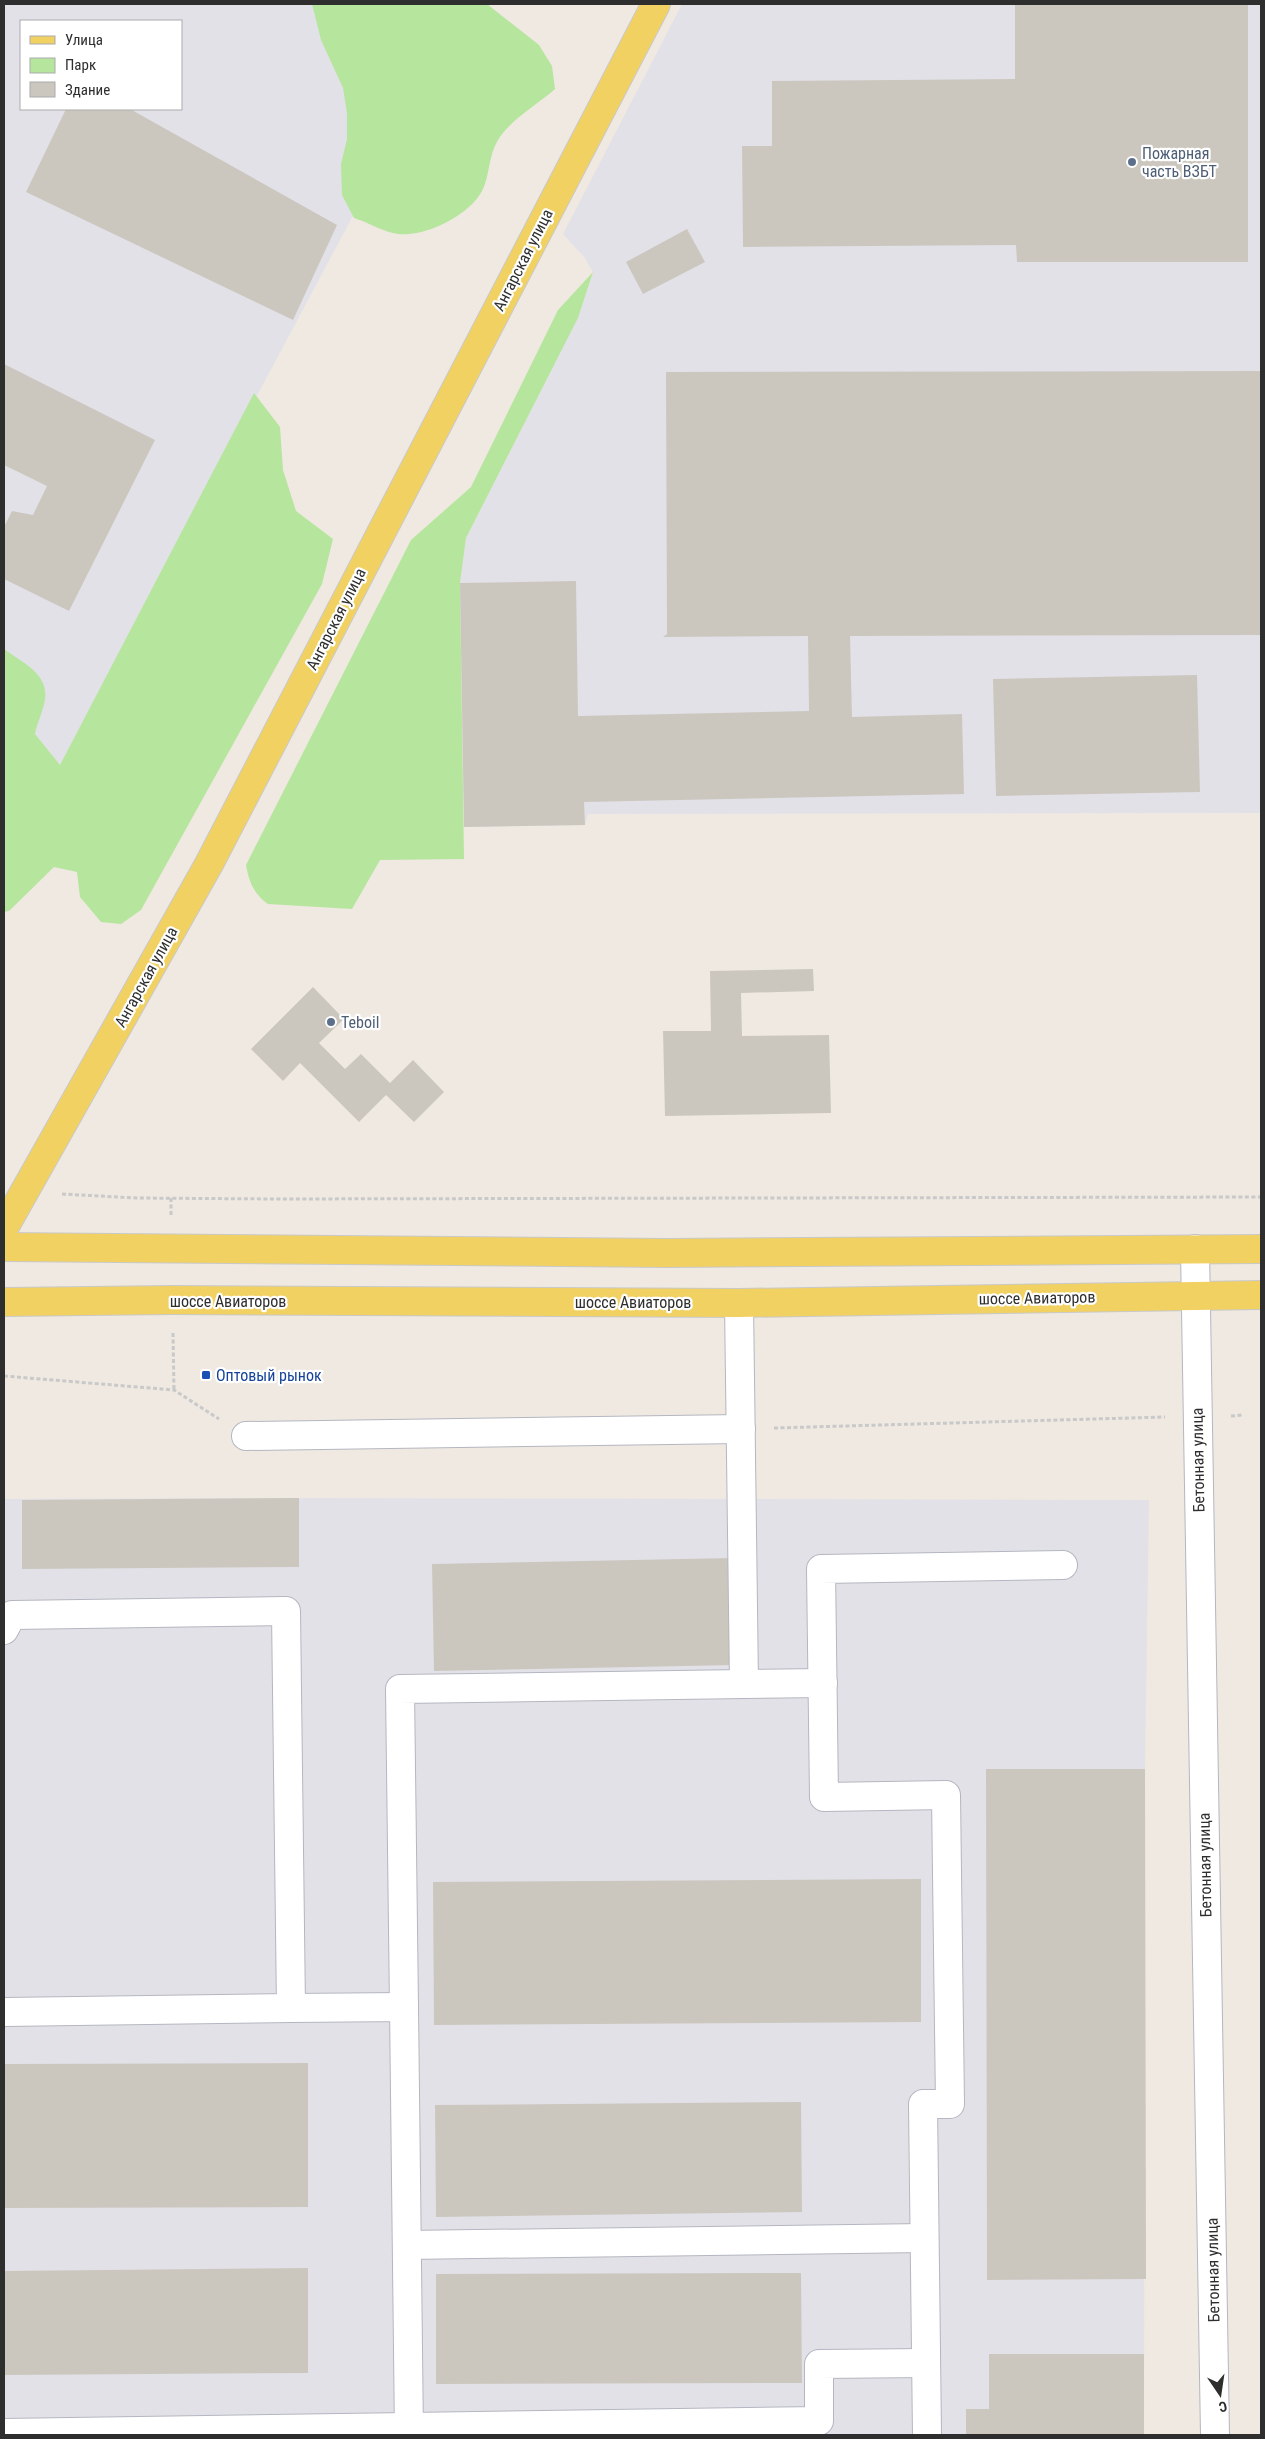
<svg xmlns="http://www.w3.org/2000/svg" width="1265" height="2439" font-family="'Roboto Condensed',sans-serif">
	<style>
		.industrial { fill: #e3e1e8; fill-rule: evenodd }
		.green { fill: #b6e59e }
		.building { fill: #cbc7bf }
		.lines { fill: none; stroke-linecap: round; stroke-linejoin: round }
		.minor-casing { stroke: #b4b7c1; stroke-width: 30 }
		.major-casing { stroke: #c9c9c9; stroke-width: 30 }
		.path { stroke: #c9c9c9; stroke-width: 3; stroke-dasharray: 4 2.5; stroke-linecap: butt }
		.minor { stroke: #fff; stroke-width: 28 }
		.major { stroke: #f2d163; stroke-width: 28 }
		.service-dot { fill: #5c6f8a; stroke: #fff; stroke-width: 2 }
		.transit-dot { fill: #1a4fb4; stroke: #fff; stroke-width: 2 }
		.labels { text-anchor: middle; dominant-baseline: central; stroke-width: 4.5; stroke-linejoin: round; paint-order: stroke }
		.service-label { font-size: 16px; fill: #4e5e75; stroke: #fff; text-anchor: start }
		.street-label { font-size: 16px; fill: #2e2e2e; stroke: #fff }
		.transit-label { font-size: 16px; fill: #164399; stroke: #fff; text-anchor: start }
	</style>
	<rect width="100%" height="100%" fill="#efe9e1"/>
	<!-- industrial -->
	<g class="industrial">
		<path d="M 4,4 L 466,4 L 60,765 L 4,749 ZM 21,21 L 181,21 L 181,109 L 21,109 Z"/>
		<polygon points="682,4 1261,4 1261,813 588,814 585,825 464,827 460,583 466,538 578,318 593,272 584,257 563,234"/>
		<polygon points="299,1498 1149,1500 1145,1769 1144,2435 4,2435 4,1499"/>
	</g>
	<!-- green -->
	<g class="green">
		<path d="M 312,4 L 487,4 L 539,45 L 552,66 L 555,89 C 537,105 511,119 498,140 C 488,156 490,176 482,191 C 469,216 421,240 393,233 C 380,230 367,222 354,218 L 342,195 L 341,164 L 347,139 L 347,113 L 343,88 L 321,40 Z"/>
		<path d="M 593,272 L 578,318 L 466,538 L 460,583 L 464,859 L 380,860 L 352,909 L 268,904 C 254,894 249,882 246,865 L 411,540 L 471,487 L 558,310 Z"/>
		<path d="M 254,393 L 280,427 L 283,470 L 296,511 L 333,539 L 322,584 L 141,910 L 121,924 L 101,922 L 80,897 L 77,872 L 54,867 L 9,911 L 4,912 L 4,649 C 23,663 52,675 44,704 C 42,714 37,723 35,734 L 60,765 Z"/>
	</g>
	<!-- building -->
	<g class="building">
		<polygon points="1015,4 1248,4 1248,262 1017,262 1016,245 743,247 742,146 772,146 772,81 1015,79"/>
		<polygon points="66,109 130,109 337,225 293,320 26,192"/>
		<polygon points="687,229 705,262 643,294 626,262"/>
		<polygon points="4,364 155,440 69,611 4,579 4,527 12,511 33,515 47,486 4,465"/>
		<polygon points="1261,371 1261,635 850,636 852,717 962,714 964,794 584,802 585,825 464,827 460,583 576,581 578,716 809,711 808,636 663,637 667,634 666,372"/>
		<polygon points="1197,675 1200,792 996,796 993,679"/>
		<polygon points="813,969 814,991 741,993 742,1036 829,1035 831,1113 665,1116 663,1031 711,1031 710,971"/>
		<polygon points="313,987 344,1019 319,1043 345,1069 361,1054 390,1083 413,1060 444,1092 414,1122 386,1095 359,1122 300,1063 283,1081 251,1049"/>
		<polygon points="299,1498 299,1567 22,1569 22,1500"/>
		<polygon points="733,1558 735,1665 434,1671 432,1564"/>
		<polygon points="986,1769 1145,1769 1146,2279 987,2280"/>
		<polygon points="921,1879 921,2022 434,2025 433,1882"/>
		<polygon points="308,2063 308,2207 4,2208 4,2064"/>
		<polygon points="801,2102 802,2212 436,2217 435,2105"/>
		<polygon points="308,2268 308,2373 4,2375 4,2271"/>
		<polygon points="801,2273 802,2383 436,2384 436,2274"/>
		<polygon points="989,2354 1144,2354 1144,2435 966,2435 966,2409 989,2409"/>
	</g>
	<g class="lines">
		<!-- minor casing -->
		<g class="minor-casing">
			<g id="minor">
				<polyline points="1195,1249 1215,2435"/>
				<polyline points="246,1436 741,1429"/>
				<polyline points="4,1630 12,1615 286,1611 291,2008 404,2007 409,2435"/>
				<polyline points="744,1684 823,1683"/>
				<polyline points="404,2007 400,1689 744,1684 739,1303"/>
				<polyline points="4,2012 291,2008"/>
				<polyline points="407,2245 924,2238"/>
				<polyline points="4,2433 819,2421 819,2364 926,2363"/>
				<polyline points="927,2435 923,2104 950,2104 946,1795 824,1797 821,1569 1063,1565"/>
			</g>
		</g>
		<!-- major casing -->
		<g class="major-casing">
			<g id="major">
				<polyline points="4,1228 209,864 656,4"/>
				<polyline points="4,1247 667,1253 1261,1249"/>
				<polyline points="4,1302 172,1300 739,1303 1261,1295"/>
			</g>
		</g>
		<!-- path -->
		<g class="path">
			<polyline points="62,1194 136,1198 276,1199 1261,1197"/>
			<polyline points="171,1198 171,1216"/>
			<polyline points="173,1333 174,1390"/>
			<polyline points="4,1376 174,1390 219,1419"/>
			<polyline points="1231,1416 1242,1415"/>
			<polyline points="774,1428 1165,1417"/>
		</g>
		<!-- minor -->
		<use href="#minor" class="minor"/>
		<!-- major -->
		<use href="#major" class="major"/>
	</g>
	<!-- markers -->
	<g class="service-dot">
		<circle cx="1132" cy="162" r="5"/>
		<circle cx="331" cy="1022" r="5"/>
	</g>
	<rect class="transit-dot" x="201" y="1370" width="10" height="10" rx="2.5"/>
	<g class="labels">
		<!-- service labels -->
		<g class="service-label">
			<text x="1142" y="153">Пожарная<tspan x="1142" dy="18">часть ВЗБТ</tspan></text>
			<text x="341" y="1022">Teboil</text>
		</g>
		<!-- street labels -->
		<g class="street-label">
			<text transform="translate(523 260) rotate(-63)">Ангарская улица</text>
			<text transform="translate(336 619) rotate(-63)">Ангарская улица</text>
			<text transform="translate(146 977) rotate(-61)">Ангарская улица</text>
			<text transform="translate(1037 1298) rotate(-1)">шоссе Авиаторов</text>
			<text x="228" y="1301">шоссе Авиаторов</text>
			<text x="633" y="1302">шоссе Авиаторов</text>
			<text transform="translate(1198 1460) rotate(-91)">Бетонная улица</text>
			<text transform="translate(1205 1865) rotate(-91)">Бетонная улица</text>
			<text transform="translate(1213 2270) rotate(-91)">Бетонная улица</text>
		</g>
		<!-- transit labels -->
		<g class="transit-label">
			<text x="216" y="1375">Оптовый рынок</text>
		</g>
	</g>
	<!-- border -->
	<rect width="1265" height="2439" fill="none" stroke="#2e2e2e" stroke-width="10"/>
	<!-- legend -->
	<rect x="20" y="20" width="162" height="90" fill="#ffffff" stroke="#ababab"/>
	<rect x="30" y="36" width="25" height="8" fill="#f2d163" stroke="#ababab"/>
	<text x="65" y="45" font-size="15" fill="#2e2e2e">Улица</text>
	<rect x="30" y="58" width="25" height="15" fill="#b6e59e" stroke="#ababab"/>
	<text x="65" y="70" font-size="15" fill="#2e2e2e">Парк</text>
	<rect x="30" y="82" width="25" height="15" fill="#cbc7bf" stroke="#ababab"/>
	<text x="65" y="95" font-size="15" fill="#2e2e2e">Здание</text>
	<!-- north arrow -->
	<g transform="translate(1220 2394) rotate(167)" stroke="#ffffff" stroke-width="4" paint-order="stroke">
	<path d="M0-4L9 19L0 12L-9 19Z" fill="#2e2e2e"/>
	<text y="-8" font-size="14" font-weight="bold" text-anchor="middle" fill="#2e2e2e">С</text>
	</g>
</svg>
